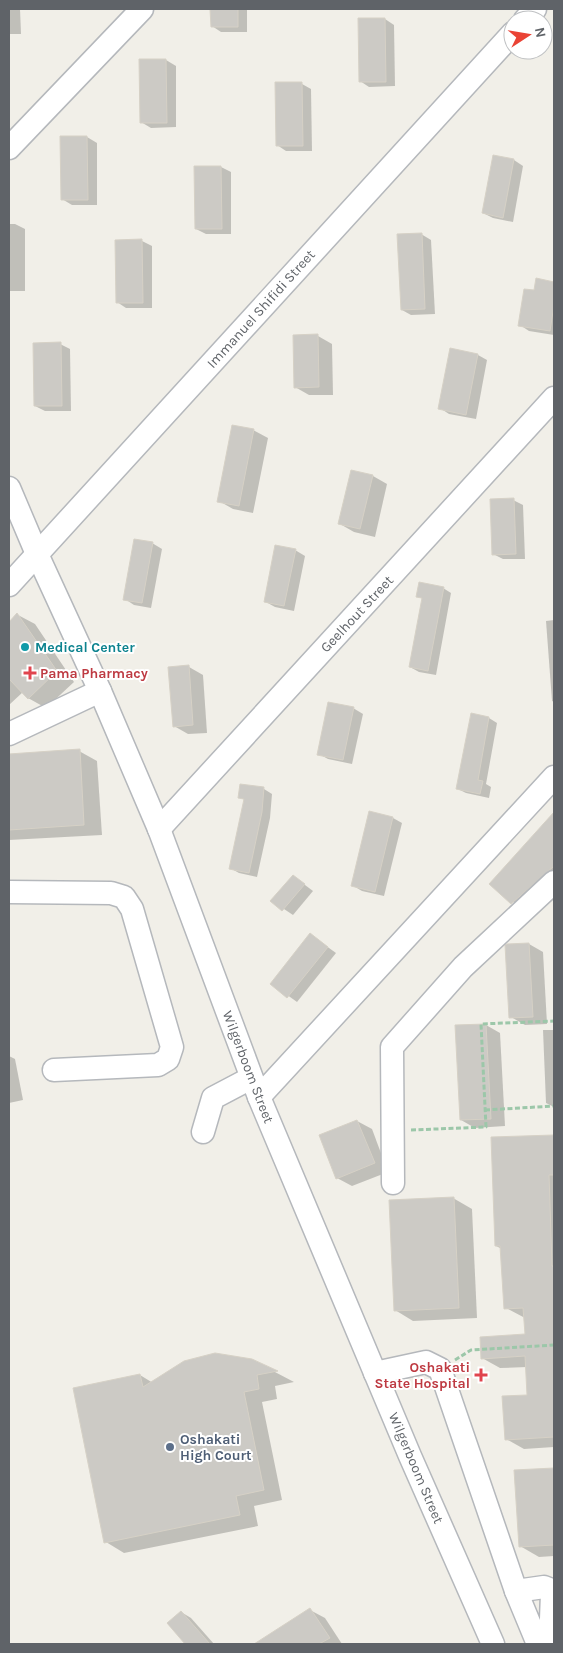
<svg xmlns="http://www.w3.org/2000/svg" width="563" height="1653" font-family="Karla,sans-serif">
	<style>
		.shadow { fill: #0003 }
		.building { fill: #cccac5; stroke: #d6d1c6 }
		.lines { fill: none; stroke-linecap: round; stroke-linejoin: round }
		.minor-casing { stroke: #b5b8bc; stroke-width: 25 }
		.path { stroke: #9cc7a9; stroke-width: 3; stroke-dasharray: 5 2.5; stroke-linecap: butt }
		.minor { stroke: #fff; stroke-width: 22 }
		.culture-dot { fill: #0f9aa8; stroke: #fff; stroke-width: 2 }
		.health-dot { fill: #e0444e; stroke: #fff; stroke-width: 2 }
		.service-dot { fill: #5c6f8a; stroke: #fff; stroke-width: 2 }
		.labels { text-anchor: middle; dominant-baseline: central; stroke-width: 4; stroke-linejoin: round; paint-order: stroke }
		.street-label { font-size: 14px; fill: #5f6368; stroke: #fff }
		.culture-label { font-size: 14px; font-weight: bold; fill: #0d838f; stroke: #fff; text-anchor: start }
		.health-label { font-size: 14px; font-weight: bold; fill: #be3a42; stroke: #fff; text-anchor: start }
		.service-label { font-size: 14px; font-weight: bold; fill: #4e5e75; stroke: #fff; text-anchor: start }
	</style>
	<rect width="100%" height="100%" fill="#f1efe8"/>
	<!-- shadow -->
	<g class="shadow">
		<polygon points="9,9 20,9 21,34 9,34"/>
		<polygon points="212,9 247,9 247,32 221,32 212,26"/>
		<polygon points="385,19 394,25 395,86 369,87 360,81"/>
		<polygon points="166,60 176,66 176,127 151,128 141,122 140,61"/>
		<polygon points="302,84 311,89 312,151 286,151 277,145"/>
		<polygon points="87,137 97,143 97,205 72,205 62,199 61,138"/>
		<polygon points="494,156 514,160 523,166 513,222 493,218 483,213"/>
		<polygon points="221,167 231,172 231,234 206,234 196,229"/>
		<polygon points="9,224 15,224 25,229 25,291 9,291"/>
		<polygon points="421,234 431,240 435,314 411,315 402,310"/>
		<polygon points="116,241 142,241 152,246 152,308 126,308 117,302"/>
		<polygon points="537,280 554,283 554,335 529,331 520,325 535,292"/>
		<polygon points="318,336 332,344 333,395 309,395 295,387"/>
		<polygon points="60,344 70,349 71,411 45,411 35,406"/>
		<polygon points="478,355 487,360 476,419 449,414 440,408"/>
		<polygon points="253,430 268,438 253,513 233,509 219,501"/>
		<polygon points="373,476 387,484 375,537 354,532 340,524"/>
		<polygon points="513,500 523,505 525,559 503,559 493,554"/>
		<polygon points="152,543 162,549 151,608 134,605 125,599"/>
		<polygon points="295,550 305,556 294,611 275,607 266,602"/>
		<polygon points="443,588 451,593 436,675 419,672 410,667 423,599 418,596"/>
		<polygon points="18,615 35,624 74,682 46,708 28,698 23,692 9,705 9,624"/>
		<polygon points="554,620 554,702 552,701 546,621"/>
		<polygon points="189,667 203,675 207,733 188,734 174,726"/>
		<polygon points="353,708 363,714 352,764 328,759 319,754"/>
		<polygon points="489,718 497,723 486,784 491,787 489,798 466,793 458,789"/>
		<polygon points="79,751 97,761 102,835 9,840 9,755"/>
		<polygon points="264,789 272,794 270,818 257,877 239,873 230,868 245,800 239,797"/>
		<polygon points="554,814 554,872 517,905 491,883"/>
		<polygon points="393,818 402,823 384,896 362,891 352,885"/>
		<polygon points="293,876 313,891 293,915 272,901"/>
		<polygon points="311,935 336,953 297,1002 272,984"/>
		<polygon points="529,944 543,952 547,1024 525,1025 511,1017"/>
		<polygon points="486,1025 500,1033 505,1126 475,1128 461,1120"/>
		<polygon points="543,1030 554,1030 554,1107 546,1103"/>
		<polygon points="9,1056 15,1059 23,1100 9,1103"/>
		<polygon points="357,1121 372,1129 388,1172 352,1186 337,1178"/>
		<polygon points="554,1136 554,1447 524,1449 506,1439 528,1396 527,1367 500,1368 482,1358 526,1335 525,1318 506,1308 502,1249 496,1246 493,1138"/>
		<polygon points="453,1198 472,1209 477,1318 413,1321 395,1310"/>
		<polygon points="252,1360 294,1382 275,1386 277,1399 262,1402 282,1500 254,1506 258,1526 124,1553 106,1542 140,1375 153,1383"/>
		<polygon points="554,1469 554,1556 539,1557 520,1546 516,1471"/>
		<polygon points="310,1610 325,1618 342,1644 257,1644"/>
		<polygon points="181,1612 191,1618 214,1644 187,1644 168,1624"/>
	</g>
	<!-- building -->
	<g class="building">
		<polygon points="210,9 238,9 238,27 211,27"/>
		<polygon points="358,18 385,18 386,82 359,82"/>
		<polygon points="139,59 166,59 167,123 140,123"/>
		<polygon points="275,82 302,82 303,146 276,146"/>
		<polygon points="60,136 87,136 88,200 61,200"/>
		<polygon points="493,155 514,159 503,218 482,213"/>
		<polygon points="194,166 221,166 222,229 195,229"/>
		<polygon points="422,233 425,309 401,310 397,234"/>
		<polygon points="142,239 143,303 116,303 115,240"/>
		<polygon points="536,278 554,282 554,305 550,331 518,326 524,289 534,290"/>
		<polygon points="318,334 319,387 294,388 293,335"/>
		<polygon points="61,342 62,406 34,406 33,343"/>
		<polygon points="450,348 478,354 466,415 438,409"/>
		<polygon points="232,425 254,429 239,506 217,502"/>
		<polygon points="351,470 373,475 360,529 338,524"/>
		<polygon points="514,498 516,554 492,555 490,499"/>
		<polygon points="134,539 153,542 142,603 123,600"/>
		<polygon points="275,545 296,549 284,606 264,602"/>
		<polygon points="419,582 444,587 428,671 409,667 422,598 416,597"/>
		<polygon points="17,613 57,671 28,699 9,679 9,622"/>
		<polygon points="189,665 193,725 173,727 168,667"/>
		<polygon points="328,702 354,707 343,760 317,755"/>
		<polygon points="471,713 489,717 478,780 483,781 480,794 456,789"/>
		<polygon points="80,749 84,825 9,830 9,754"/>
		<polygon points="240,784 264,787 262,812 249,873 229,869 244,799 238,798"/>
		<polygon points="369,811 393,817 375,892 351,886"/>
		<polygon points="554,812 554,866 511,904 489,884"/>
		<polygon points="293,875 305,884 282,911 270,901"/>
		<polygon points="310,933 328,947 287,998 270,984"/>
		<polygon points="529,943 533,1017 509,1018 505,945 507,944"/>
		<polygon points="486,1024 491,1119 460,1120 455,1025"/>
		<polygon points="357,1120 375,1163 336,1179 319,1135"/>
		<polygon points="554,1135 554,1175 549,1175 552,1266 554,1266 554,1437 505,1440 502,1396 527,1395 525,1356 481,1359 480,1337 525,1334 523,1308 504,1309 500,1246 495,1246 491,1137"/>
		<polygon points="454,1197 459,1308 394,1311 389,1200"/>
		<polygon points="215,1353 252,1359 278,1371 257,1375 259,1389 244,1392 264,1490 236,1496 240,1515 104,1543 73,1388 140,1374 143,1387 184,1361"/>
		<polygon points="554,1468 554,1545 519,1547 514,1470"/>
		<polygon points="310,1608 330,1638 319,1644 254,1644"/>
		<polygon points="181,1611 210,1644 185,1644 167,1623"/>
	</g>
	<g class="lines">
		<!-- minor casing -->
		<g class="minor-casing">
			<g id="minor">
				<polyline points="525,20 535,9"/>
				<polyline points="9,148 142,9"/>
				<polyline points="9,488 37,554 100,691 159,829 259,1097 410,1456 493,1644"/>
				<polyline points="9,585 513,33"/>
				<polyline points="9,734 100,691"/>
				<polyline points="159,829 554,398"/>
				<polyline points="9,892 111,893 124,897 132,909 172,1047 168,1059 158,1065 54,1070"/>
				<polyline points="259,1097 554,777"/>
				<polyline points="203,1132 213,1098 251,1078"/>
				<polyline points="393,1183 392,1047 463,967 554,882"/>
				<polyline points="375,1373 426,1362 440,1369 516,1591"/>
				<polyline points="538,1644 516,1591 544,1587 549,1589 552,1594 550,1644"/>
			</g>
		</g>
		<!-- path -->
		<g class="path">
			<polyline points="485,1110 554,1106"/>
			<polyline points="411,1130 486,1127 481,1024 554,1021"/>
			<polyline points="455,1360 471,1350 554,1345"/>
		</g>
		<!-- minor -->
		<use href="#minor" class="minor"/>
	</g>
	<!-- markers -->
	<circle class="culture-dot" cx="25" cy="647" r="5"/>
	<g class="health-dot">
		<path d="M27.5 665.5h5v5h5v5h-5v5h-5v-5h-5v-5h5z"/>
		<path d="M478.5 1367.5h5v5h5v5h-5v5h-5v-5h-5v-5h5z"/>
	</g>
	<circle class="service-dot" cx="170" cy="1447" r="5"/>
	<g class="labels">
		<!-- street labels -->
		<g class="street-label">
			<text transform="translate(261 309) rotate(-48)">Immanuel Shifidi Street</text>
			<text transform="translate(357 614) rotate(-47)">Geelhout Street</text>
			<text transform="translate(248 1067) rotate(69)">Wilgerboom Street</text>
			<text transform="translate(416 1468) rotate(67)">Wilgerboom Street</text>
		</g>
		<!-- culture labels -->
		<g class="culture-label">
			<text x="35" y="647">Medical Center</text>
		</g>
		<!-- health labels -->
		<g class="health-label">
			<text x="40" y="673">Pama Pharmacy</text>
			<text x="470" y="1367" text-anchor="end">Oshakati<tspan x="470" dy="16">State Hospital</tspan></text>
		</g>
		<!-- service labels -->
		<g class="service-label">
			<text x="180" y="1439">Oshakati<tspan x="180" dy="16">High Court</tspan></text>
		</g>
	</g>
	<!-- border -->
	<rect width="563" height="1653" fill="none" stroke="#5f6368" stroke-width="20"/>
	<!-- north arrow -->
	<g transform="translate(528 35) rotate(78)"><circle r="24" fill="#ffffff" stroke="#bfc1c3"/>
	<path d="M0-4L9 19L0 12L-9 19Z" fill="#ea4335"/>
	<text y="-8" font-size="14" font-weight="bold" text-anchor="middle" fill="#5f6368">N</text>
	</g>
</svg>
